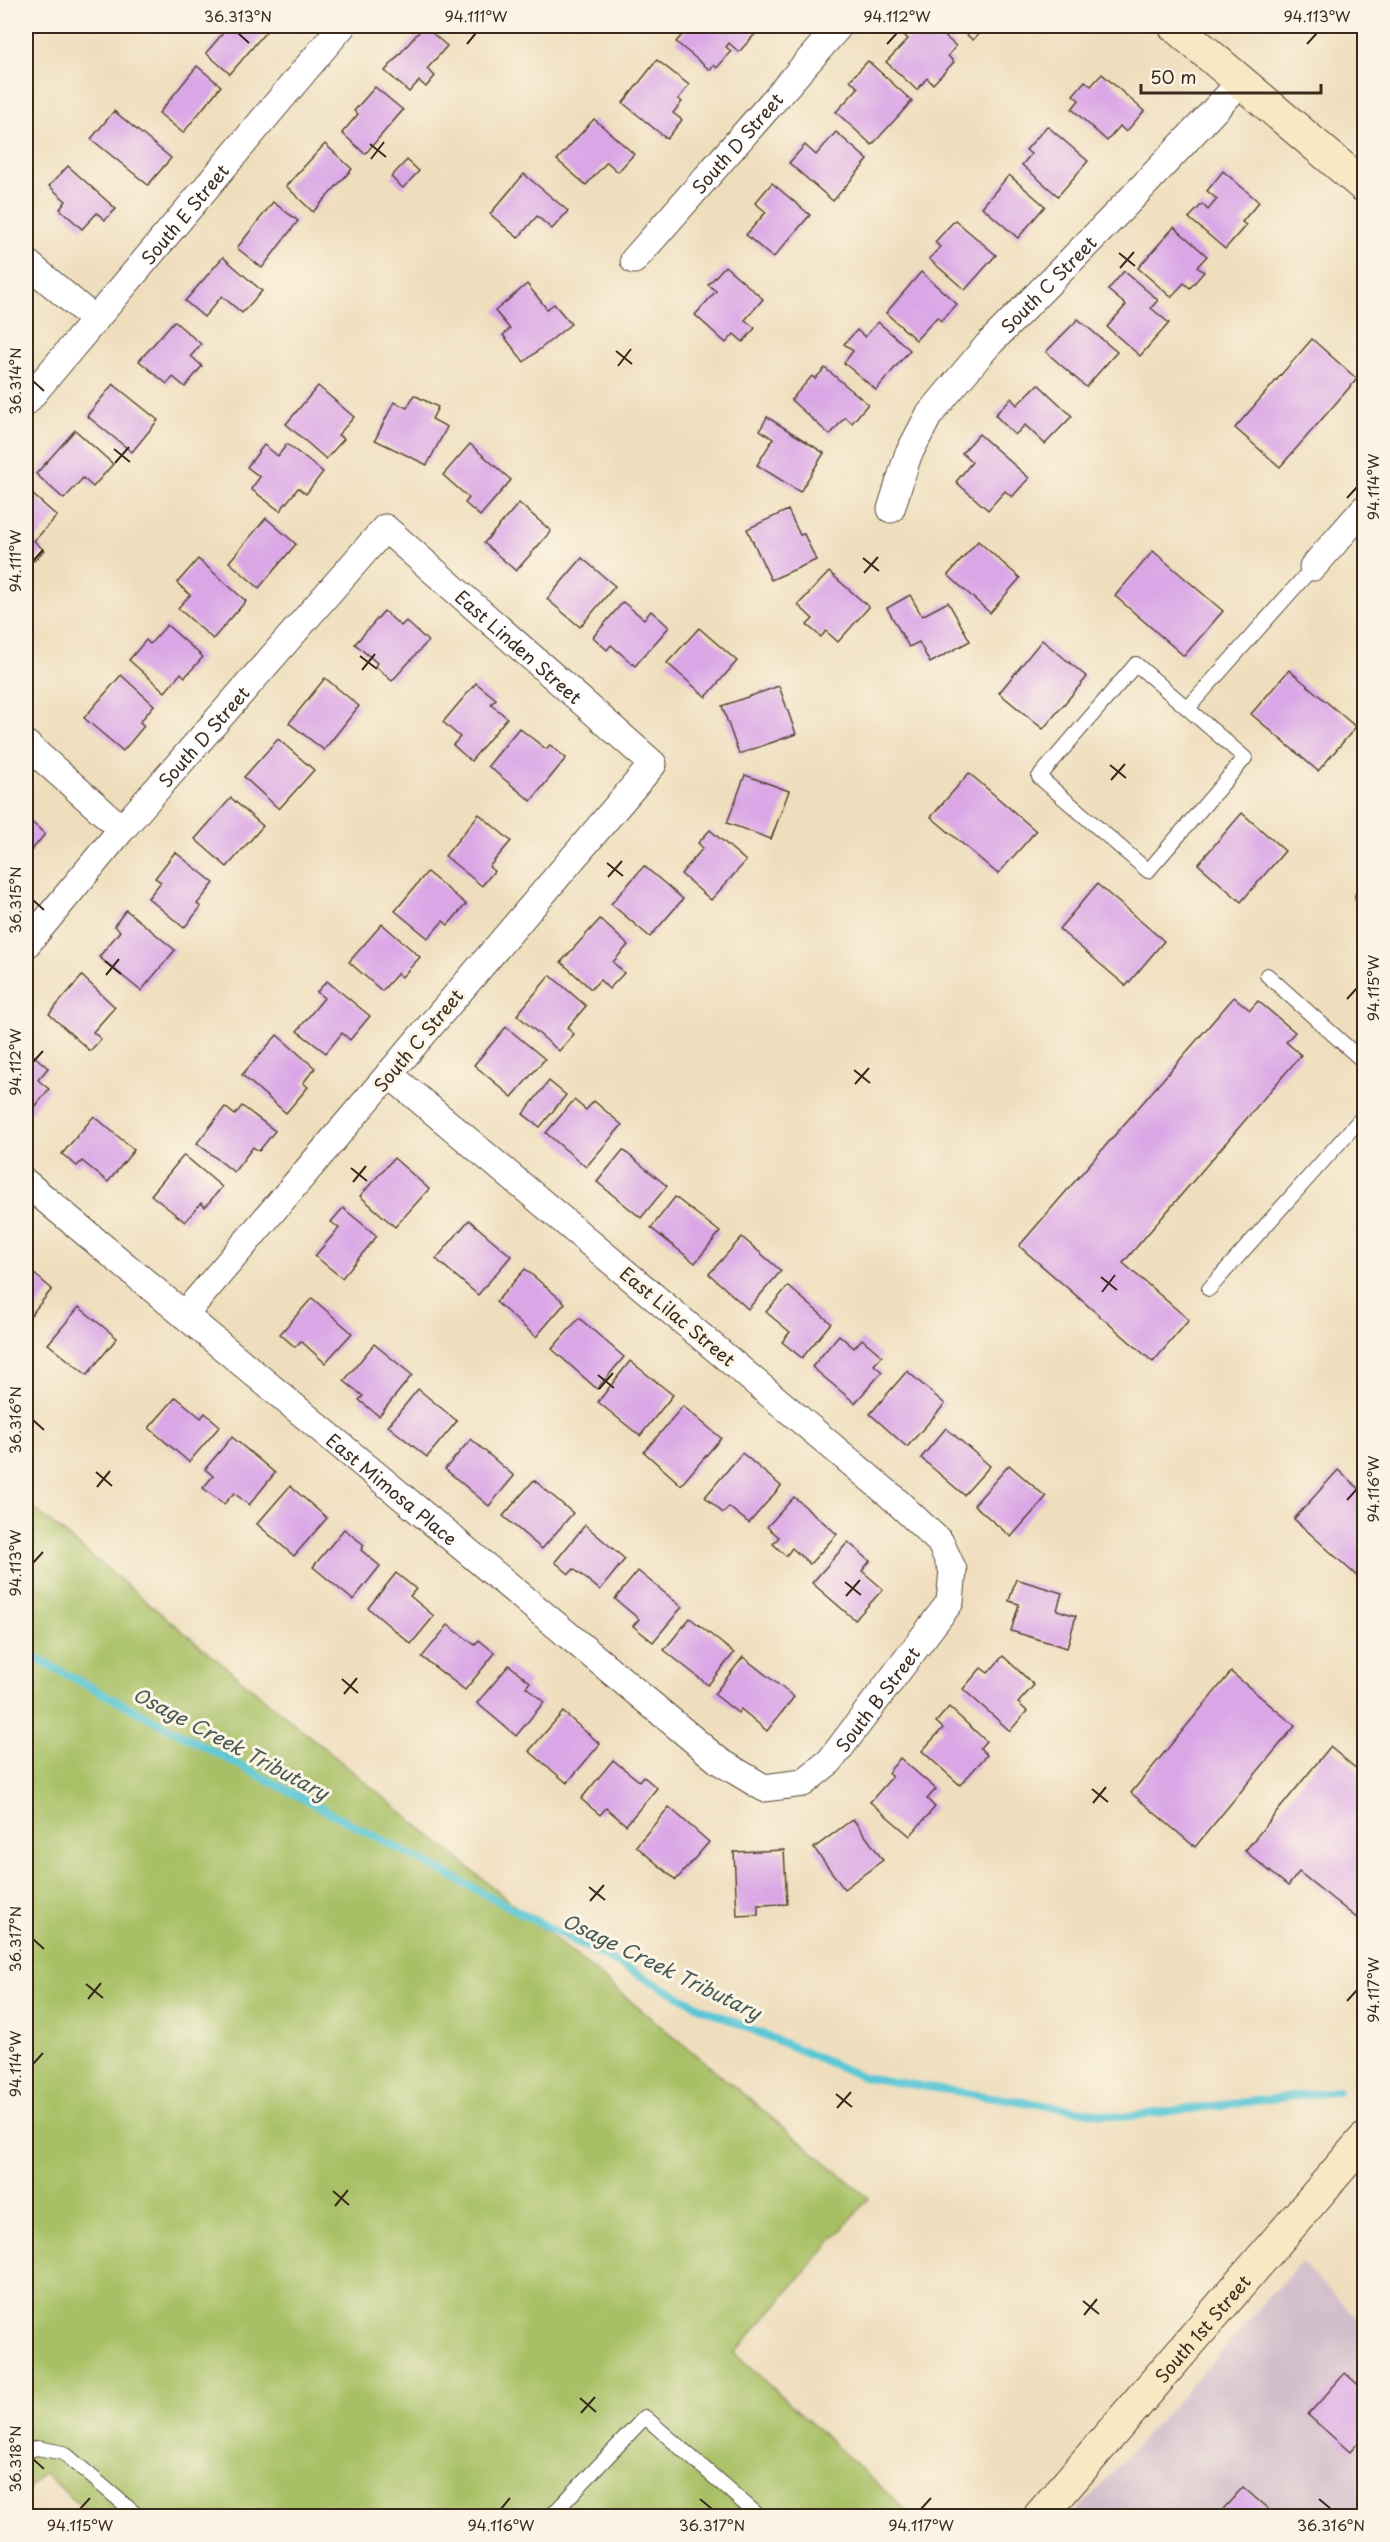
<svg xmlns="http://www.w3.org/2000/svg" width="1390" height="2542" font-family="'Playpen Sans',sans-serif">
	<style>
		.industrial { fill: #d1bdcb }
		.green { fill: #a8c065; stroke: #727542; stroke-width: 1.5 }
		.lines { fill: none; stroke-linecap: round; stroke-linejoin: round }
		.stream { stroke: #5cc7d6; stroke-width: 8 }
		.building { fill: #daa6e6 }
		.lane-casing { stroke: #564536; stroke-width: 16 }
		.street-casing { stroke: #564536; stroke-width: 29 }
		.secondary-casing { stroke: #564536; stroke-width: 35 }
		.lane { stroke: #fff; stroke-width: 14 }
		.street { stroke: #fff; stroke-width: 27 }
		.secondary { stroke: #f8e8c3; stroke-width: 33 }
		.ticks { fill: none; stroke: #3b2a1e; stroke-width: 2 }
		.labels { text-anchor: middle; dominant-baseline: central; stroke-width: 6; stroke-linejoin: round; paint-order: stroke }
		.street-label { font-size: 18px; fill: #3b2a1e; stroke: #fcf5e5 }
		.water-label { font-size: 20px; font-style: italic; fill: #455955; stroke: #fcf5e5 }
		.neatline { fill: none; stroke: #3b2a1e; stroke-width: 2 }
		.ticks-label { font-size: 15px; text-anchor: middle; fill: #3b2a1e }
	</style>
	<rect width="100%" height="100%" fill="#fcf5e5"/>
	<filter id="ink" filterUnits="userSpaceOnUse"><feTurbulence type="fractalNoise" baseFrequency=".0167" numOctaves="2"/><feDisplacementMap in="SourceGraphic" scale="12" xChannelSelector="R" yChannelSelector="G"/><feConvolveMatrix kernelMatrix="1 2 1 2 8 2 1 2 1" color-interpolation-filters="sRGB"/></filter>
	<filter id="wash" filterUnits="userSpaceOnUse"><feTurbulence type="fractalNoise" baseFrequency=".008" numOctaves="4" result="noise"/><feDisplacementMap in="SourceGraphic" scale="24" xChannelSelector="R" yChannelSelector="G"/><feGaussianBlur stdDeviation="1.35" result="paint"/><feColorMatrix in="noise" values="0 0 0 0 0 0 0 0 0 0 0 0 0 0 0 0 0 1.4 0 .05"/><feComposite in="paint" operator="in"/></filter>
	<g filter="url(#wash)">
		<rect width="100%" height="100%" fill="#efdebd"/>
		<!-- industrial -->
		<polygon class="industrial" points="1301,2262 1364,2325 1364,2516 1073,2516 1244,2327 1260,2306"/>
		<!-- green -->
		<polygon class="green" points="26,1502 869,2198 735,2353 912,2516 92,2516 43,2472 26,2493"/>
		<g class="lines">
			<!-- stream -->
			<polyline class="stream" points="26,1653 704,2009 863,2077 1122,2117 1338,2091"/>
		</g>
		<g id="blocks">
			<!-- building -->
			<g class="building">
				<polygon points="229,26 266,26 269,28 230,74 206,53"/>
				<polygon points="424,26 447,46 427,69 435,76 426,87 419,81 409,92 385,71"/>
				<polygon points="690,26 745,26 755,34 739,52 729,43 726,47 731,51 717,68 714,65 710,70 676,42"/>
				<polygon points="898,26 933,26 956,46 948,56 954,62 933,84 927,78 917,90 886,62 908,39 896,27"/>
				<polygon points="956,26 986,26 973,40"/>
				<polygon points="657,60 689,85 678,99 682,102 673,113 682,120 667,139 623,103"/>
				<polygon points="868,61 912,101 872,145 836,112 858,88 850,80"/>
				<polygon points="197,66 221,86 183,133 159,113"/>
				<polygon points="1102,74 1144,111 1126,132 1120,126 1107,141 1072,109 1079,100 1073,95 1085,81 1091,86"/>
				<polygon points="375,87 403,110 365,154 342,133 358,114 354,111"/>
				<polygon points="114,111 171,158 148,185 91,139"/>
				<polygon points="594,119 634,154 618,172 607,162 586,185 557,160"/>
				<polygon points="1047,126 1088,161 1058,196 1022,165 1031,154 1026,150"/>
				<polygon points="836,132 868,160 833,201 789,163 805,145 816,155"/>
				<polygon points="325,144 352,169 313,212 286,186"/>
				<polygon points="407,160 419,171 403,188 391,177"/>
				<polygon points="68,166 116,209 105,220 97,213 82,229 60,209 66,201 49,186"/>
				<polygon points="1223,171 1259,202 1242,222 1246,225 1225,249 1189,218 1202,204 1208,210 1217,199 1207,191"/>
				<polygon points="524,174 568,211 552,229 537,216 518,238 490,214"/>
				<polygon points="1009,175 1045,206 1018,238 982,207"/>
				<polygon points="772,183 810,215 773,258 746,235 766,212 755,203"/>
				<polygon points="273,202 298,221 262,268 237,248"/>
				<polygon points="955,220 996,255 965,290 929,259 940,247 935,242"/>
				<polygon points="1174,227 1207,256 1197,267 1204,272 1190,288 1184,283 1171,297 1138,268"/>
				<polygon points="223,257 262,291 242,313 222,296 204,317 185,301"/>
				<polygon points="725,266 763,299 745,320 755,328 743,342 734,334 726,343 695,315 716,291 708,285"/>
				<polygon points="1124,271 1158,300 1151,308 1169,323 1140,356 1107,327 1126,305 1108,290"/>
				<polygon points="921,272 957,304 941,321 937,317 916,340 886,313"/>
				<polygon points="527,284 547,309 554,304 571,324 524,362 503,335 510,329 495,311"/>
				<polygon points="1078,319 1117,352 1086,387 1046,352"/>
				<polygon points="174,321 201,344 191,356 202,366 185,387 173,377 167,384 139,361"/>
				<polygon points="878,322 910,350 876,390 844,363 853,351 844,344 857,330 865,337"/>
				<polygon points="1312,339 1357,379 1280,467 1235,428"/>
				<polygon points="825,368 868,404 852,423 845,417 830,435 791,400 812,376 815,379"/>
				<polygon points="113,384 158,420 132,452 87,416"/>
				<polygon points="1038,384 1072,416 1045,444 1025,425 1015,435 995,415 1011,398 1017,405"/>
				<polygon points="318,386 354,417 338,435 344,439 326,459 286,424"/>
				<polygon points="414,395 438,407 432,419 447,427 427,465 375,440 394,402 407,408"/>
				<polygon points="767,417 824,453 800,492 757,465 773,439 760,430"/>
				<polygon points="75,430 113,464 93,487 83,478 64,499 36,474"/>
				<polygon points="979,434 1029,478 1012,497 1005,491 988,510 956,482 972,462 962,453"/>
				<polygon points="287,444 323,472 306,494 298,488 280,511 251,489 260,477 247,467 264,445 278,456"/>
				<polygon points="470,444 511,480 480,516 465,503 469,498 443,475"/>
				<polygon points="31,493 57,516 34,541 44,550 34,561 26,554 26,500"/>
				<polygon points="519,503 551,531 516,571 484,543"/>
				<polygon points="788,510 800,535 804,534 816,560 771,580 747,529"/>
				<polygon points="266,518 296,544 259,588 229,562"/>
				<polygon points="978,541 1020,578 990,613 948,575"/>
				<polygon points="1153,551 1223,611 1184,656 1115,596"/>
				<polygon points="582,558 615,586 580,627 547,599"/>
				<polygon points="198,559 246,601 213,639 178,608 190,595 177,583"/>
				<polygon points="829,572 869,607 838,642 826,631 821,637 807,625 813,619 798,605"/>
				<polygon points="910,595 922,616 948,602 970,641 930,663 919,642 909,647 887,608"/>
				<polygon points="623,602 644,619 651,611 669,627 635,666 611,645 607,650 593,637"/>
				<polygon points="384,611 401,626 406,621 428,641 392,681 375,666 377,663 355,644"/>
				<polygon points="167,625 203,657 185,677 181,673 165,692 129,660 146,640 150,644"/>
				<polygon points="699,628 737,661 706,697 667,663"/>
				<polygon points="1042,640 1087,677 1043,729 999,693"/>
				<polygon points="1289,670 1356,727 1318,771 1251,714"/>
				<polygon points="121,675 154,705 140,722 144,726 123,751 84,718"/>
				<polygon points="325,678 359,706 324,750 289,723"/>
				<polygon points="476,683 496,699 491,704 507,718 471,761 453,745 460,737 443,722"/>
				<polygon points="779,686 796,734 739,754 722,706"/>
				<polygon points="519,728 546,749 550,745 566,758 531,801 488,766"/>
				<polygon points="278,739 314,770 279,809 244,777"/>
				<polygon points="969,773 1036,831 998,874 931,817"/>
				<polygon points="745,775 789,791 771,839 727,823"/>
				<polygon points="231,798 263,826 227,867 195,839"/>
				<polygon points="1242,813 1285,851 1241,902 1198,864"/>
				<polygon points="479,814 511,841 489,867 494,871 482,886 445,856"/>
				<polygon points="26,817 45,834 26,857"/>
				<polygon points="710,830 746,861 711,900 681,874 703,848 698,843"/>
				<polygon points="175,852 214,883 197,904 201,907 184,928 148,898 161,882 155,878"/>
				<polygon points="644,866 683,899 650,937 611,904"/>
				<polygon points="427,872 466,904 448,925 443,921 428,938 395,911"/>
				<polygon points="1097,884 1164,941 1126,986 1059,929"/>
				<polygon points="126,910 175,950 141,991 99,957 120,931 114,926"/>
				<polygon points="600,919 628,945 613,962 624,973 609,989 600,980 591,989 561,962"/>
				<polygon points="382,924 420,957 402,977 398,973 382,991 349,962"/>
				<polygon points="550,975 586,1006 567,1028 574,1034 559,1051 517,1015"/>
				<polygon points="82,976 115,1007 93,1032 101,1039 90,1051 49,1014"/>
				<polygon points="327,981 370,1016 350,1040 342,1033 326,1053 297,1031 324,998 317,992"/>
				<polygon points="1234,997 1250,1010 1258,1001 1295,1032 1286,1042 1301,1055 1123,1263 1189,1320 1153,1362 1019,1246"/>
				<polygon points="506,1027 545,1059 512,1097 474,1065"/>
				<polygon points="277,1035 315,1068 303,1083 308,1087 286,1113 242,1075"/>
				<polygon points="34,1056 48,1068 38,1080 49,1089 26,1118 26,1067"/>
				<polygon points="549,1081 566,1095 540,1127 523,1114"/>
				<polygon points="574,1100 586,1110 594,1101 622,1125 586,1167 546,1133"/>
				<polygon points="242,1106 275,1131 259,1151 253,1147 234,1172 197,1143 225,1107 235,1115"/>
				<polygon points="94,1116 134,1150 108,1182 82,1161 77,1166 62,1154"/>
				<polygon points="623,1150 667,1186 641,1218 597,1182"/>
				<polygon points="184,1155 222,1187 205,1207 201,1203 185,1222 151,1195"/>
				<polygon points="394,1158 429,1189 395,1227 360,1196"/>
				<polygon points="675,1197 720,1232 695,1263 651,1228"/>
				<polygon points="343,1208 377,1236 342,1278 315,1256 339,1228 331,1222"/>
				<polygon points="469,1220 511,1256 478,1295 436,1259"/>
				<polygon points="742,1237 781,1271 748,1309 709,1274"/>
				<polygon points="26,1267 52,1289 26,1321"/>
				<polygon points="525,1269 565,1303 536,1337 496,1302"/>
				<polygon points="788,1286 831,1323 802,1358 782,1342 790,1332 766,1312"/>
				<polygon points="312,1298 352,1333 325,1363 301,1341 295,1347 280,1334"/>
				<polygon points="79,1307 117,1338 87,1375 48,1344"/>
				<polygon points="579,1318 624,1357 597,1389 552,1349"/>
				<polygon points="839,1335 854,1348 862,1339 882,1356 874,1365 882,1372 855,1403 812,1367"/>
				<polygon points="374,1344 412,1375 379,1416 359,1400 363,1396 344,1381"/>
				<polygon points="630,1361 673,1395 640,1436 598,1402"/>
				<polygon points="907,1371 945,1404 907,1447 870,1414"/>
				<polygon points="418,1389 457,1421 427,1457 388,1426"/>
				<polygon points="176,1397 201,1418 205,1413 220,1426 189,1462 149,1428"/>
				<polygon points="683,1406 721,1438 681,1485 644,1452"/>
				<polygon points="946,1428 990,1466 964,1495 921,1458"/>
				<polygon points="232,1437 275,1473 249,1505 234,1493 224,1504 203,1488 213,1476 205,1469"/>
				<polygon points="471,1439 514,1476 489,1506 445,1469"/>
				<polygon points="742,1453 781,1486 749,1523 729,1507 723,1513 705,1497"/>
				<polygon points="1009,1465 1046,1497 1011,1537 974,1505"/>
				<polygon points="1338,1470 1364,1493 1364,1572 1359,1578 1294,1519"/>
				<polygon points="534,1480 573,1513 542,1549 503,1516"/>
				<polygon points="290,1486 327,1518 294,1556 257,1524"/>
				<polygon points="794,1497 837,1534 810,1564 792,1548 786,1556 773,1544 779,1537 767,1527"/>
				<polygon points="585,1525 625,1559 600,1590 574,1569 569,1574 555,1562"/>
				<polygon points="344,1529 364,1545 361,1550 380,1566 353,1600 313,1567"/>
				<polygon points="848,1542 870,1561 862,1571 883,1589 855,1620 812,1583"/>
				<polygon points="638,1571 682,1607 653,1642 633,1626 639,1619 615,1599"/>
				<polygon points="396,1573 416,1589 410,1596 434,1616 411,1644 368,1608"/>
				<polygon points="1016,1579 1062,1593 1057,1610 1076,1616 1067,1648 1011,1631 1019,1604 1009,1601"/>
				<polygon points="690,1618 734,1653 708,1685 664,1650"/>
				<polygon points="448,1625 475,1645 479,1640 495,1653 465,1690 422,1657"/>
				<polygon points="1003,1656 1034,1685 1018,1703 1027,1711 1010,1731 963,1689 981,1668 988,1673"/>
				<polygon points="743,1657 794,1697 767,1731 741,1709 738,1713 714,1694"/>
				<polygon points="509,1665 530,1682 526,1687 544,1702 516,1736 477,1703"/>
				<polygon points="1231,1672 1295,1726 1195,1847 1131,1793"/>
				<polygon points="949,1707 986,1741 980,1748 987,1755 960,1785 922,1751 943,1728 936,1722"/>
				<polygon points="563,1712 600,1744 567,1783 529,1751"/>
				<polygon points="1330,1747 1364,1775 1363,1923 1299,1872 1288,1886 1245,1851"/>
				<polygon points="900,1758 936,1789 927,1799 935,1807 910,1836 870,1802 892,1777 888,1773"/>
				<polygon points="613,1760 639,1781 643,1776 657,1788 626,1825 606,1808 600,1815 581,1799"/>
				<polygon points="669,1807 709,1842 676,1880 636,1846"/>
				<polygon points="853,1819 883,1860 844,1889 814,1848"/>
				<polygon points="784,1850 787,1904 758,1905 758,1915 737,1916 734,1852"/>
				<polygon points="1345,2373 1364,2390 1364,2436 1350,2452 1308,2415"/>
				<polygon points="1243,2487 1276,2516 1217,2516"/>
			</g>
		</g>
	</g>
	<g filter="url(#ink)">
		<use href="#blocks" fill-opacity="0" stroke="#564536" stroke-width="1.5"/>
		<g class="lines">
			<!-- lane casing -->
			<g class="lane-casing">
				<g id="lane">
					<polygon points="1136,664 1245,758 1148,871 1039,777"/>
					<polyline points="1188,708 1313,567"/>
					<polyline points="1364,894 1362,897 1364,900"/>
					<polyline points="1267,975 1364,1062"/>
					<polyline points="1209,1289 1364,1115"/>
					<polyline points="26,2451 37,2448 64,2453 138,2516"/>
					<polyline points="551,2516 645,2417 759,2516"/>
				</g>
			</g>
			<!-- street casing -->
			<g class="street-casing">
				<g id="street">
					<path id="s1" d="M 634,260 L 839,26"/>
					<polyline points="26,262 95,320"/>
					<path id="s2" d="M 26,402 L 342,26"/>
					<path id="s3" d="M 891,509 L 908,455 L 929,415 L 987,346 L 1130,200 L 1241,82"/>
					<polyline points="1313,567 1364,509"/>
					<polyline points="26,744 122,829"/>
					<path id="s4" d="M 26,945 L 122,829 L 385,528 L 653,764 L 184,1315"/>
					<path id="s5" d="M 26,1183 L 719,1761 L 764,1788 L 803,1783 L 830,1761 L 950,1602 L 953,1570 L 940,1542 L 891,1496 L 389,1074"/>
				</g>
			</g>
			<!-- secondary casing -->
			<g class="secondary-casing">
				<g id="secondary">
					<polyline points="1175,26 1364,186"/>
					<path id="s6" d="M 1040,2516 L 1364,2140"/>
				</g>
			</g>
			<!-- lane -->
			<use href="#lane" class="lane"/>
			<!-- street -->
			<use href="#street" class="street"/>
			<!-- secondary -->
			<use href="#secondary" class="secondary"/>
		</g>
	</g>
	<!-- ticks -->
	<path class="ticks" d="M 238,33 L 249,43M 467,44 L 476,33M 887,44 L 897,33M 1307,44 L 1317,33M 370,144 L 386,157M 371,159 L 384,142M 1119,253 L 1135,266M 1120,268 L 1134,252M 616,351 L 632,364M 618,366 L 631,349M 33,381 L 44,391M 114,449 L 130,462M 115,463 L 129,447M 1347,498 L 1357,487M 863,558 L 879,571M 33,561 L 43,550M 864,573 L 878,557M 360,656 L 377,669M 362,670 L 375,654M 1110,765 L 1126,778M 1111,780 L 1125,764M 607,863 L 623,876M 608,877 L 622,861M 33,900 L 44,910M 105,961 L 121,974M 106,975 L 119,959M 1347,999 L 1357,988M 33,1062 L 43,1051M 854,1070 L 870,1083M 855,1084 L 869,1068M 351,1168 L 367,1181M 353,1182 L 366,1166M 1101,1277 L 1117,1290M 1102,1292 L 1115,1275M 598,1375 L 614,1388M 599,1389 L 613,1373M 33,1420 L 44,1430M 96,1472 L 112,1486M 97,1487 L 110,1471M 1347,1500 L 1357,1489M 33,1563 L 43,1552M 845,1582 L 861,1595M 846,1596 L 860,1580M 342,1679 L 358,1693M 344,1694 L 357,1678M 1092,1789 L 1108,1802M 1093,1803 L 1106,1787M 589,1887 L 605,1900M 590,1901 L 604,1885M 33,1939 L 44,1949M 86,1984 L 103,1998M 88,1999 L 101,1983M 1347,2001 L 1357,1990M 33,2064 L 43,2053M 836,2094 L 852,2107M 837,2108 L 851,2092M 333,2191 L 349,2205M 335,2206 L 348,2190M 1083,2301 L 1099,2314M 1084,2315 L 1097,2299M 580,2398 L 596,2412M 581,2413 L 595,2397M 33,2459 L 44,2469M 700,2499 L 712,2509M 1319,2499 L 1331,2509M 80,2509 L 90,2498M 501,2509 L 510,2498M 921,2509 L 931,2498"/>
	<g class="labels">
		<!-- street labels -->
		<g class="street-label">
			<text stroke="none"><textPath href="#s1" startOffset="156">South D Street</textPath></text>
			<text stroke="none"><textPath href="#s2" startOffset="246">South E Street</textPath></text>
			<text stroke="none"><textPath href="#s3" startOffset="279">South C Street</textPath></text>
			<text stroke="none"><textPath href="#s4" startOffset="729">East Linden Street</textPath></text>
			<text stroke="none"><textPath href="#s4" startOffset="274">South D Street</textPath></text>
			<text transform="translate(418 1040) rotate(-50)">South C Street</text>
			<text transform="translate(678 1316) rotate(40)">East Lilac Street</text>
			<text stroke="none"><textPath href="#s5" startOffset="477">East Mimosa Place</textPath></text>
			<text stroke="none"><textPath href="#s5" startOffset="1107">South B Street</textPath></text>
			<text stroke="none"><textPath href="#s6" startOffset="248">South 1st Street</textPath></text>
		</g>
		<!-- water labels -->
		<g class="water-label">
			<text transform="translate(231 1743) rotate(28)">Osage Creek Tributary</text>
			<text transform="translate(662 1966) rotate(26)">Osage Creek Tributary</text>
		</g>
	</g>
	<!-- margin -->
	<rect width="1390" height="2542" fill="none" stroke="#fcf5e5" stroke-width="66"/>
	<!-- scale -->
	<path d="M1141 84v9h180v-9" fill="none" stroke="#3b2a1e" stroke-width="3"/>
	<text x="1150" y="84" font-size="18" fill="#3b2a1e" stroke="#fcf5e5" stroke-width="4.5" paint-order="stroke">50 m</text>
	<rect x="33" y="33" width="1324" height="2476" class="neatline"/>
	<g class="ticks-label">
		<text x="238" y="22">36.313°N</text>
		<text x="476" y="22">94.111°W</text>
		<text x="897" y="22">94.112°W</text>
		<text x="1317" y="22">94.113°W</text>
		<text transform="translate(16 381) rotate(-90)" y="5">36.314°N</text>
		<text transform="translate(1374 487) rotate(-90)" y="5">94.114°W</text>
		<text transform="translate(16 561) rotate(-90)" y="5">94.111°W</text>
		<text transform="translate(16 900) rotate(-90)" y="5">36.315°N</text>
		<text transform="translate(1374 988) rotate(-90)" y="5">94.115°W</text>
		<text transform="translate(16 1062) rotate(-90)" y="5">94.112°W</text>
		<text transform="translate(16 1420) rotate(-90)" y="5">36.316°N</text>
		<text transform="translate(1374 1489) rotate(-90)" y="5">94.116°W</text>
		<text transform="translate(16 1563) rotate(-90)" y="5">94.113°W</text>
		<text transform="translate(16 1939) rotate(-90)" y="5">36.317°N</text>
		<text transform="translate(1374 1990) rotate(-90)" y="5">94.117°W</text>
		<text transform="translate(16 2064) rotate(-90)" y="5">94.114°W</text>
		<text transform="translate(16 2459) rotate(-90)" y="5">36.318°N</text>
		<text x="80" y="2531">94.115°W</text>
		<text x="501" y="2531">94.116°W</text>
		<text x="712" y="2531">36.317°N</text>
		<text x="921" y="2531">94.117°W</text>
		<text x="1331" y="2531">36.316°N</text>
	</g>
</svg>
